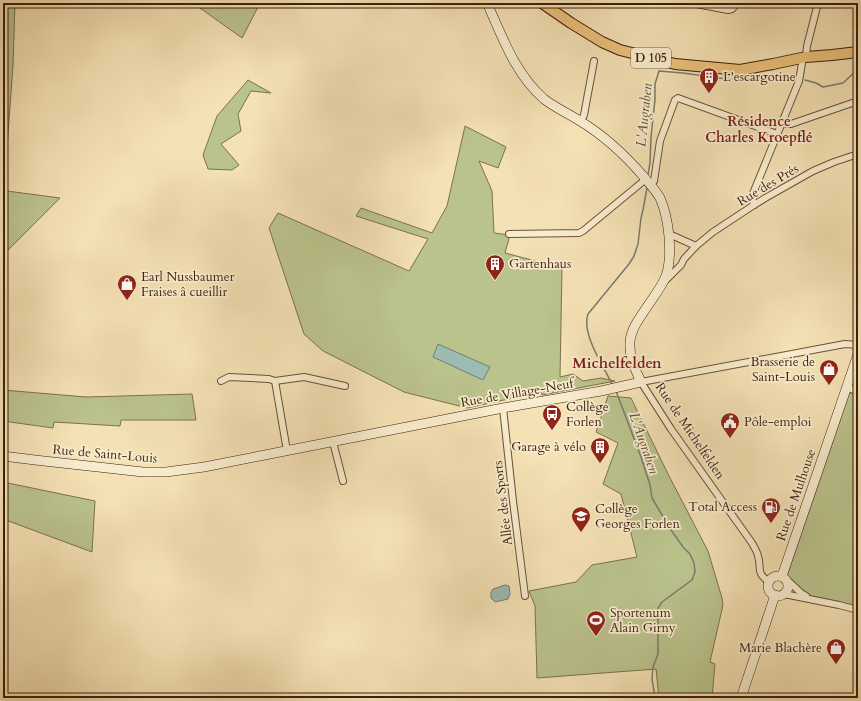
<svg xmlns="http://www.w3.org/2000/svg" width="861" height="701" font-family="Cardo,serif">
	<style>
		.green { fill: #bbc38d; stroke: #7c714c }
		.water { fill: #9cbcb2; stroke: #767d6f }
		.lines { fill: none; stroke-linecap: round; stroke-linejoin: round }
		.stream { stroke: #767d6f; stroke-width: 1.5 }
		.street-casing { stroke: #6b5035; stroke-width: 8 }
		.secondary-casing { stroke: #3d1f0b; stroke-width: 10 }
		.primary-casing { stroke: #3d1f0b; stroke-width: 12 }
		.street { stroke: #f8ecce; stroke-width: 6 }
		.secondary { stroke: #f8ecce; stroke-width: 9 }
		.primary { stroke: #eac07a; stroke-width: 10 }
		.labels { text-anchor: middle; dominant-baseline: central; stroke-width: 3.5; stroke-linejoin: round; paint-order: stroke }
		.shield { fill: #f8ecce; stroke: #755c46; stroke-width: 1 }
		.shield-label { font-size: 12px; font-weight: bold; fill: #3d1f0b }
		.poi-label { font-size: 13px; fill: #3d1f0b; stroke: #f8ecce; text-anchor: start }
		.street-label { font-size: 13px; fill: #3d1f0b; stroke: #f8ecce }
		.water-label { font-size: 14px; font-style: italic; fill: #5a4e3d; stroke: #f8ecce }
		.neighbourhood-label { font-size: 14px; font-weight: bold; fill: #7a1f14; stroke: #f8ecce }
		.quarter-label { font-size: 15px; font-weight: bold; fill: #7a1f14; stroke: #f8ecce }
	</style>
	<rect width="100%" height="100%" fill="#f4e1b4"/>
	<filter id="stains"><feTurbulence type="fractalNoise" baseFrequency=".005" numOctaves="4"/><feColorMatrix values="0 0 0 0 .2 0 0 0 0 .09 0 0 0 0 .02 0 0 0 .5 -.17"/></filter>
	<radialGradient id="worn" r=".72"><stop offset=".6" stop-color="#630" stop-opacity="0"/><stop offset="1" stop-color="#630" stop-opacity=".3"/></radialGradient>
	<!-- green -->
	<g class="green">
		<polygon points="3,3 15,3 13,65 6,162 7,191 60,198 3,255"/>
		<polygon points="193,3 260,3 242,38"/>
		<polygon points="248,80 271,93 251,91 238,114 241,131 221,144 239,165 232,170 208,169 203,155 217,116"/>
		<polygon points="465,126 506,147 498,168 479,161 492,191 494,233 510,235 505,253 562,268 560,377 573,374 583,381 601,378 615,381 542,395 541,392 467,408 404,392 323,351 304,334 269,228 278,213 409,271 428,239 356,216 361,208 432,233 447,206"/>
		<polygon points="851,388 858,392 858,610 813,600 792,583 787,576"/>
		<polygon points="3,390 86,397 192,394 196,420 121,420 120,426 54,422 53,428 3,421"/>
		<polygon points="608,396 631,398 668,474 708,551 722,598 723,605 710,662 715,664 712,698 659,698 656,669 537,678 535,606 529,591 576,582 592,565 637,557 621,494 603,484 618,443 596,432"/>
		<polygon points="3,482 95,501 92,552 3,519 3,514 6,507 3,506"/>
	</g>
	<!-- water -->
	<g class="water">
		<polygon points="438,344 490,367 483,380 433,357"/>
		<polygon points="505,585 509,586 510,594 508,599 495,602 491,598 491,592 493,589"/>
	</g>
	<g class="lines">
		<!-- stream -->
		<g class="stream">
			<polyline points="805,80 816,83 823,87 843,83 858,69"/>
			<polyline points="648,175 650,163 651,137 655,100 655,84 659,71 683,73 726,79 794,77"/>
			<path d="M 612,384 C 604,367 581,334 588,314 L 629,264 L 634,256 L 638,244 L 641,218 L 643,210 L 647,188"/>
			<polyline points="616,391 641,457 650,485 652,498 669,527 683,547 690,554 694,563 695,572 692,580 662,602 658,608 658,654 653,667 652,679 655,698"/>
		</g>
		<!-- street casing -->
		<g class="street-casing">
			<g id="street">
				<polyline points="691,3 728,10 732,9 734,7 734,3"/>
				<polyline points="806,57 807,46 818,3"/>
				<polyline points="581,121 584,115 594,61"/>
				<polyline points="781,123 791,124 858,101"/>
				<polyline points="651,185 654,181 660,141 675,100 678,98 777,134"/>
				<polyline points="754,205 752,196 799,81 802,63"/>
				<polyline points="509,234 579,233 583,231 646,179"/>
				<polyline points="669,234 696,246"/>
				<polyline points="666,280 681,265 684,259 696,246 713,232 754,205 767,197 813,171 834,162 858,154"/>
				<polyline points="221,381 229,377 269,379 275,381 304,377 345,386"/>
				<polyline points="275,381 287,451"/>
				<polyline points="847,387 858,392"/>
				<polyline points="503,408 513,501 525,596"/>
				<polyline points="333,442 343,481"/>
				<polyline points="787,580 801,593 806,596"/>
				<path d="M 769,582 C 755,572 762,568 758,556 C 757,551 754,547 752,543 L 671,429 L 641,382 L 845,344 L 858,345"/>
				<polyline points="784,594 839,605 858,610"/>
			</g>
		</g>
		<!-- secondary casing -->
		<g class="secondary-casing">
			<g id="secondary">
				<path d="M 3,456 L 35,460 L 143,472 L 166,472 L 204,467 L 503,408 L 601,391 L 641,382 C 635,369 629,357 630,342 C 631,328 641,316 649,304 C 655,295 662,286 666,276 C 673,255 669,218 660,198 C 656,191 649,183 644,177 C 625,155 605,136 580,121 C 569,114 554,107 544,99 C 515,74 502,36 487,3"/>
				<polyline points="782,576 858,354"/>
				<circle cx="778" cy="586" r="10"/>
				<polyline points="741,698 775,595"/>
			</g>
		</g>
		<!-- primary casing -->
		<g class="primary-casing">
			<polyline id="primary" points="542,3 571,23 602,42 620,50 675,64 740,70 773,64 806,57 832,55 858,52"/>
		</g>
		<!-- street -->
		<use href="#street" class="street"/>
		<!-- secondary -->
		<use href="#secondary" class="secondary"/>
		<!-- primary -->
		<use href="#primary" class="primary"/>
	</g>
	<!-- icons -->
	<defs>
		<g id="building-pin" transform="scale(1)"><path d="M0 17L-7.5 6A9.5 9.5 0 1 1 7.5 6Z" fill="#8f2418" stroke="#f8ecce"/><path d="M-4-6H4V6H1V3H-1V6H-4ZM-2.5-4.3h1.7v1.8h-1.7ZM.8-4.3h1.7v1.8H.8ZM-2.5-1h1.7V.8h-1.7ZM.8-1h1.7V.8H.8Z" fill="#fff"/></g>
		<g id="shop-pin" transform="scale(1)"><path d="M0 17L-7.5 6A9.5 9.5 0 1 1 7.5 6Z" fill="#8f2418" stroke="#f8ecce"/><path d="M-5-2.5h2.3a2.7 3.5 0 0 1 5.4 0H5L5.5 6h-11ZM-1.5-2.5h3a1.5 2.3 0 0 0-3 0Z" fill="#fff"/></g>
		<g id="bus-pin" transform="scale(1)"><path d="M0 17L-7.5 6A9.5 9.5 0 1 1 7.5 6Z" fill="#8f2418" stroke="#f8ecce"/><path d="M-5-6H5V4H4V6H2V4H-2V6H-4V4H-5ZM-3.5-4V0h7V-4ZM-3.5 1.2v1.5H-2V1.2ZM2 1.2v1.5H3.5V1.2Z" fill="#fff"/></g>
		<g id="civic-pin" transform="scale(1)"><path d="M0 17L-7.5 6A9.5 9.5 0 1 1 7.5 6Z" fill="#8f2418" stroke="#f8ecce"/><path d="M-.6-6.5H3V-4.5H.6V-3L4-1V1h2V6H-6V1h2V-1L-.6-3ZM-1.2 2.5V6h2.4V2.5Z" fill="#fff"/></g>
		<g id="fuel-pin" transform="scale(1)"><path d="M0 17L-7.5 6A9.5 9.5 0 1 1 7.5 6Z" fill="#8f2418" stroke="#f8ecce"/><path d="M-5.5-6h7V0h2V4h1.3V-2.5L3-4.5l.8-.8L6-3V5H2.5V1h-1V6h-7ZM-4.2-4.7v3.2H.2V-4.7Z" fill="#fff"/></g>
		<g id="school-pin" transform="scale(1)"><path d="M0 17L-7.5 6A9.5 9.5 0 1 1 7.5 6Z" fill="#8f2418" stroke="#f8ecce"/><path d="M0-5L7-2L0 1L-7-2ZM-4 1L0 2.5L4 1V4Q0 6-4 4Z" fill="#fff"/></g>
		<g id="stadium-pin" transform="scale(1)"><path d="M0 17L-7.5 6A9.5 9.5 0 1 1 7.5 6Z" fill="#8f2418" stroke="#f8ecce"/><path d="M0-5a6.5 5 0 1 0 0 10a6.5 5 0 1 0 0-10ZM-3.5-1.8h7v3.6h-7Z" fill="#fff"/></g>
	</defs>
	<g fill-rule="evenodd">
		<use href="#building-pin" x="709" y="77"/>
		<use href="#building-pin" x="495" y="264"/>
		<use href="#shop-pin" x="127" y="284"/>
		<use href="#shop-pin" x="829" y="369"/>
		<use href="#bus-pin" x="552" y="414"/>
		<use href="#civic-pin" x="730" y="422"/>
		<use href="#building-pin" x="600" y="447"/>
		<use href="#fuel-pin" x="771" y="507"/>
		<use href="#school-pin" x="581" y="516"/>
		<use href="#stadium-pin" x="596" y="620"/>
		<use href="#shop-pin" x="836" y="648"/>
	</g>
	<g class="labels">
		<!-- shield labels -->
		<rect class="shield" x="631" y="48" width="40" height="20" rx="3"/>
		<g class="shield-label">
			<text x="651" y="58">D 105</text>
		</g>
		<!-- poi labels -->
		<g class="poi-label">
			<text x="723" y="77">L'escargotine</text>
			<text x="509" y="264">Gartenhaus</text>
			<text x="141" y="277">Earl Nussbaumer<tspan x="141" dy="15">Fraises â cueillir</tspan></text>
			<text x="815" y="362" text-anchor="end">Brasserie de<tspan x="815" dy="15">Saint-Louis</tspan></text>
			<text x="566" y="407">Collège<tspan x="566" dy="15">Forlen</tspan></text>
			<text x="744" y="422">Pôle-emploi</text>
			<text x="586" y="447" text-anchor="end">Garage à vélo</text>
			<text x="757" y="507" text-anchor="end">Total Access</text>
			<text x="595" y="509">Collège<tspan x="595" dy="15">Georges Forlen</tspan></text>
			<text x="610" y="613">Sportenum<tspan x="610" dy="15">Alain Girny</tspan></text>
			<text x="822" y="648" text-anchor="end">Marie Blachère</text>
		</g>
		<!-- street labels -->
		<g class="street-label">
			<text transform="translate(768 185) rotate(-31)">Rue des Prés</text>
			<text transform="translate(517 393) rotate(-10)">Rue de Village-Neuf</text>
			<text transform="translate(690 431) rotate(56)">Rue de Michelfelden</text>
			<text transform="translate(105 454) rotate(5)">Rue de Saint-Louis</text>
			<text transform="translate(796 495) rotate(-71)">Rue de Mulhouse</text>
			<text transform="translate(503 503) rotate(-97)">Allée des Sports</text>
		</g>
		<!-- water labels -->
		<g class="water-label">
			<text transform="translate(644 115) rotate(-84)">L'Augraben</text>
			<text transform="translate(644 443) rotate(71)">L'Augraben</text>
		</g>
		<!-- neighbourhood labels -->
		<g class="neighbourhood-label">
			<text x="759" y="121">Résidence<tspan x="759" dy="16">Charles Kroepflé</tspan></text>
		</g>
		<!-- quarter labels -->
		<g class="quarter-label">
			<text x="617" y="363">Michelfelden</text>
		</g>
	</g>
	<!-- margin -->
	<rect width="861" height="701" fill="none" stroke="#f4e1b4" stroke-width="16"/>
	<rect x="4" y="4" width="853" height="693" fill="none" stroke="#3d1f0b" stroke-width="2"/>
	<rect x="8" y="8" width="845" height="685" fill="none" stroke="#3d1f0b"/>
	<rect width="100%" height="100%" filter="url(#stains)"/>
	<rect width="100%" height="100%" fill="url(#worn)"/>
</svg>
